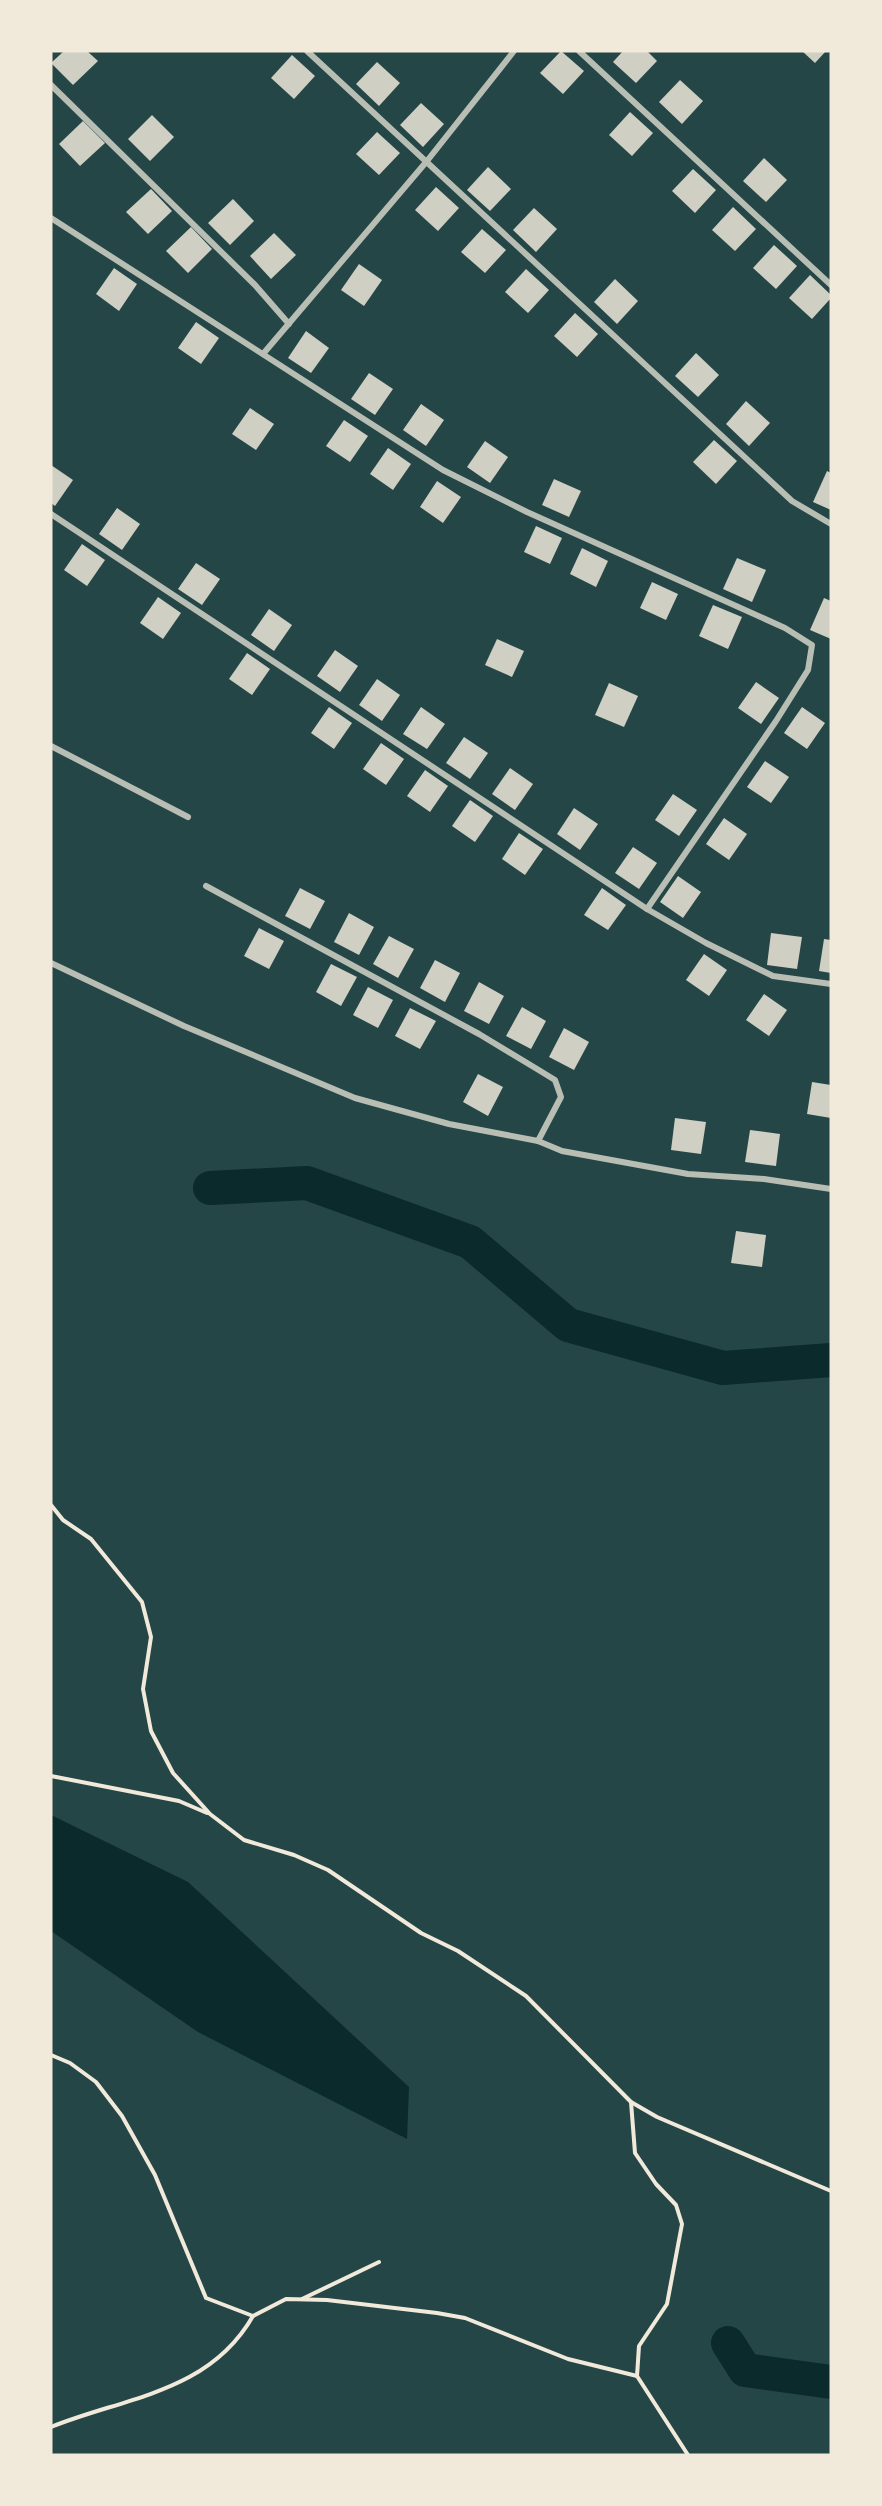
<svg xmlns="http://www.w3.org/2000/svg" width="882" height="2506" font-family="'Playfair Display',serif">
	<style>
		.green { fill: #244646 }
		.water { fill: #0a2a2b }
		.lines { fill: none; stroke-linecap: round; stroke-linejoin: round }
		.river { stroke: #0a2a2b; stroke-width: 34 }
		.building { fill: #cfcfc3 }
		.path { stroke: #f1e9da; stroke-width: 4 }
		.minor { stroke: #b8beb3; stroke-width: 6 }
	</style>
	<rect width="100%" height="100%" fill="#0f3d3e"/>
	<!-- green -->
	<rect class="green" x="51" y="51" width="780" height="2404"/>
	<!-- water -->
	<polygon class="water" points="51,1815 188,1882 409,2087 407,2139 198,2032 51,1931"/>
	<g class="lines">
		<!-- river -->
		<g class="river">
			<polyline points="210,1188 307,1183 470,1242 568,1325 723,1368 831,1360"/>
			<polyline points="728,2343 745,2370 831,2382"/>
		</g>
	</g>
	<!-- building -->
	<g class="building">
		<polygon points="64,51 87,51 98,61 73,85 51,63"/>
		<polygon points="561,51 584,71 563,94 540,73"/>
		<polygon points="623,51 647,51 657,61 636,83 613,62"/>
		<polygon points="802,51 826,51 815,63"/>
		<polygon points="292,55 315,76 294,99 271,78"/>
		<polygon points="377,62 400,83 379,106 356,84"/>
		<polygon points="680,80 703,101 682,124 659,102"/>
		<polygon points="421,103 444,124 423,147 400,125"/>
		<polygon points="630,112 653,133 632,156 609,135"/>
		<polygon points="152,115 174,137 150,161 128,139"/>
		<polygon points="83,121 105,143 80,166 59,144"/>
		<polygon points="377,132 400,153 379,175 356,154"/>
		<polygon points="764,158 787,180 766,202 743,181"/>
		<polygon points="488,167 511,189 490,211 467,190"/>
		<polygon points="693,169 716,190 695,213 672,191"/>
		<polygon points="436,187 459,208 438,231 415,210"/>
		<polygon points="151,189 172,211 148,234 126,212"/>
		<polygon points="233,199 254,221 230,245 208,223"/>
		<polygon points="733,207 756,229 735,251 712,230"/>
		<polygon points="534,208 557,229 536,252 513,230"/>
		<polygon points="191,227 212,249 188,273 166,251"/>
		<polygon points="482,229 506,250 485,273 461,252"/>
		<polygon points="274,233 296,255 271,279 250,256"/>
		<polygon points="774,245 797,266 776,289 753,268"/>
		<polygon points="359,264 382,280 364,306 341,290"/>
		<polygon points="114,268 137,284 119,311 96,294"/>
		<polygon points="526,269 549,290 528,313 505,292"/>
		<polygon points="810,275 831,295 831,298 812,319 789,298"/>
		<polygon points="615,279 638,301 617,324 594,302"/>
		<polygon points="575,313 598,334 577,357 554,336"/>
		<polygon points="196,322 219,338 201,364 178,348"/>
		<polygon points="306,331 329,348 311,373 288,358"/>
		<polygon points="696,353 719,375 698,397 675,376"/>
		<polygon points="369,373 393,389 375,415 351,399"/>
		<polygon points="746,401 770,423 749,446 726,424"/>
		<polygon points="421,404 444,420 426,446 403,430"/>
		<polygon points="250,408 274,424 256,450 232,434"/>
		<polygon points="344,420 368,436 350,462 326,446"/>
		<polygon points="714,440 737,461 716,484 693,462"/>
		<polygon points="485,441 508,457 490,483 467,467"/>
		<polygon points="388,448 411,464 393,490 370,474"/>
		<polygon points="51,465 73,480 55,506 51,503"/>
		<polygon points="827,471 831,473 831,510 813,502"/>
		<polygon points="554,479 581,491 569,517 542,505"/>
		<polygon points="437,481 461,497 443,523 420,507"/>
		<polygon points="117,508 140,524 122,550 99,534"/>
		<polygon points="536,526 562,538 550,564 524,552"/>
		<polygon points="82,544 105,560 87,586 64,570"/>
		<polygon points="582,548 608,561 596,587 570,574"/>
		<polygon points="737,558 766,570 752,602 723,589"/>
		<polygon points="196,563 220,579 202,605 178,589"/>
		<polygon points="652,582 678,594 666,620 640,608"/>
		<polygon points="158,597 181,613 163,639 140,623"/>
		<polygon points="824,598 831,601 831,639 810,630"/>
		<polygon points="713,605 742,617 728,649 699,636"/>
		<polygon points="269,609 292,625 274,651 251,635"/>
		<polygon points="497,639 524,651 512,677 485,665"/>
		<polygon points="335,650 358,666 340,692 317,676"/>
		<polygon points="247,653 270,669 252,695 229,679"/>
		<polygon points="377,679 400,695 382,721 359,705"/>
		<polygon points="756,682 779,698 761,724 738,708"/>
		<polygon points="609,683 638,696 624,727 595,715"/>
		<polygon points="329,707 352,723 334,749 311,733"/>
		<polygon points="421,707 445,724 427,749 403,734"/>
		<polygon points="802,707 825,723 807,749 784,733"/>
		<polygon points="464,737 488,753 470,779 446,763"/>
		<polygon points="381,743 404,759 386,785 363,769"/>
		<polygon points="765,761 789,777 771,803 747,787"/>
		<polygon points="510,768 533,784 515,810 492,794"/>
		<polygon points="425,770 448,786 430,812 407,796"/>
		<polygon points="673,794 697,810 679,836 655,820"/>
		<polygon points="470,800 493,816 475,842 452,826"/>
		<polygon points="574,808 598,824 580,850 557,834"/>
		<polygon points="724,818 747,834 729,860 706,844"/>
		<polygon points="519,833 543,849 525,875 502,859"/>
		<polygon points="633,847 657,863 639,889 615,873"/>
		<polygon points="678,876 701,892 683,918 660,902"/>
		<polygon points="300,888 325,901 310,929 285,916"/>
		<polygon points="602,888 626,905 608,930 584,915"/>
		<polygon points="349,913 374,927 359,955 334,942"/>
		<polygon points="259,928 284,941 269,969 244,956"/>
		<polygon points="771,933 802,937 797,969 767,965"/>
		<polygon points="389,936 414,949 398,978 373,964"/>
		<polygon points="824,939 831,940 831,973 819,971"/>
		<polygon points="704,954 727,970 709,996 686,980"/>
		<polygon points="435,960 460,973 445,1002 420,988"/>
		<polygon points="331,964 357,977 341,1006 316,992"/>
		<polygon points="479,982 504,996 489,1024 464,1011"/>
		<polygon points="368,987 393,1000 378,1028 353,1015"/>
		<polygon points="764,994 787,1010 769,1036 746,1020"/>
		<polygon points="522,1007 546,1021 531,1049 506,1036"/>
		<polygon points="410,1008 436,1021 420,1049 395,1036"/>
		<polygon points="564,1028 589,1042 574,1070 549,1057"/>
		<polygon points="478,1074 503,1087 488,1116 463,1102"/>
		<polygon points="812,1082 831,1085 831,1118 807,1114"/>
		<polygon points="675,1118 706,1122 701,1154 671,1150"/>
		<polygon points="750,1130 780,1134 776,1166 745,1162"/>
		<polygon points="736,1231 766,1235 762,1267 731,1263"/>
	</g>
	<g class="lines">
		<!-- path -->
		<g class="path">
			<polyline points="51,1505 63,1520 91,1539 142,1602 151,1637 143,1689 151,1731 173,1773 210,1814 244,1840 294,1855 328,1870 421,1933 458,1951 526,1996 631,2102 657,2117 831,2191"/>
			<polyline points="51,1776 179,1801 207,1813"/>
			<polyline points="51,2055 70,2063 96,2082 122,2116 155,2175 206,2298 253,2316 286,2299 327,2300 437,2313 465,2318 568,2359 637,2376"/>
			<polyline points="631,2102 635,2153 656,2184 676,2205 682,2224 667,2304 639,2346 637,2376 688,2455"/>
			<polyline points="302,2299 379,2262"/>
			<path d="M 51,2427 C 125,2397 209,2393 253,2316"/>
		</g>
		<!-- minor -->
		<g class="minor">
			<polyline points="307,51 792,501 831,524"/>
			<polyline points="579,51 831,285"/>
			<polyline points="51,85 255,285 289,324"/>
			<polyline points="51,218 443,470 527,512 785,628 812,645 808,670 776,721 647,909"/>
			<polyline points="263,354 427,161 514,51"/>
			<polyline points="51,514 647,909 706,943 773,976 831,984"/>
			<polyline points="51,746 188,817"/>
			<polyline points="206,886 479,1034 537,1069 555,1080 561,1097 538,1141"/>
			<polyline points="51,963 184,1026 355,1098 449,1124 538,1141 562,1151 688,1174 764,1179 831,1189"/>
		</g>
	</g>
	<!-- border -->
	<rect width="882" height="2506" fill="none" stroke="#f1e9da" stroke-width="105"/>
</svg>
